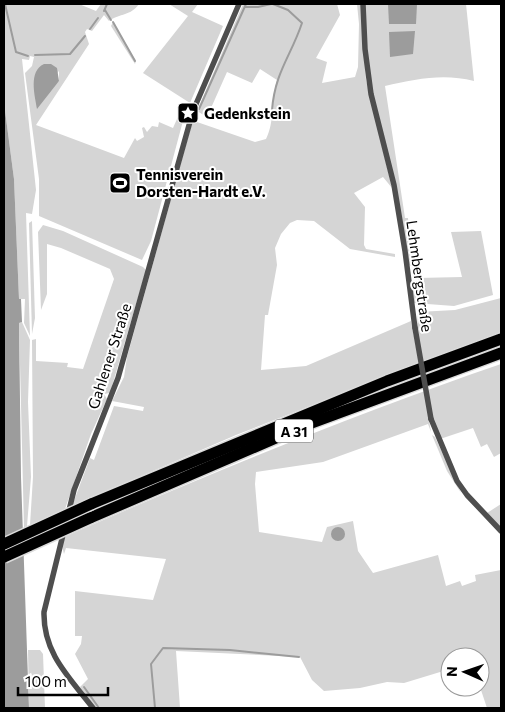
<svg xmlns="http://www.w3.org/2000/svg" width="505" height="712" font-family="Commissioner,sans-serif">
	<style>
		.green { fill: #d5d5d5; fill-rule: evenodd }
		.water { fill: #9c9c9c }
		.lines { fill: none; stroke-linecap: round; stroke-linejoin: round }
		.stream { stroke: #9c9c9c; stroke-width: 2 }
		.highway-casing { stroke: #dbdbdb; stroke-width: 14 }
		.street { stroke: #4e4e4e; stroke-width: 5.5 }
		.highway { stroke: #000; stroke-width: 11 }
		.highway-bridge-casing { stroke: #dbdbdb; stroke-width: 14; stroke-linecap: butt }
		.street-bridge { stroke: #4e4e4e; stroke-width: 5.5 }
		.highway-bridge { stroke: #000; stroke-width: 11 }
		.labels { text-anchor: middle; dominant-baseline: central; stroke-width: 4; stroke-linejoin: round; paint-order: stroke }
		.shield { fill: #fff; stroke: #4c4c4c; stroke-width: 1 }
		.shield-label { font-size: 14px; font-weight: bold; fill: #000 }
		.poi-label { font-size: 15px; font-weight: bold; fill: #000; stroke: #fff; text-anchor: start }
		.street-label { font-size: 15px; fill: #000; stroke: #fff }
	</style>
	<rect width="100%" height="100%" fill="#fff"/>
	<!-- green -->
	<g class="green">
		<path d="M 4,4 L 79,4 L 96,11 L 101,4 L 139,4 C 131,16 120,13 109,21 L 104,15 L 92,31 L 87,29 L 85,32 L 89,44 L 36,125 L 124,158 L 135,138 L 137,141 L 144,137 L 142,128 L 144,127 L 147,132 L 152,126 L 158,127 L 159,122 L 173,128 L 181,110 L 184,117 L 151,241 L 142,260 L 39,216 L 39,179 L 25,73 L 32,66 L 34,57 L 30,56 L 29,60 L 22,59 L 36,190 L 32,214 L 26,213 L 30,336 L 24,323 L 25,299 L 19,299 L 14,179 L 4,103 ZM 59,71 L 59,81 L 36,101 L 36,95 Z"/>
		<polygon points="169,4 198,4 192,12 223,26 190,103 143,73 188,16"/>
		<path d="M 243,4 L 337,4 L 340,15 L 316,58 L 327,62 L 322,83 L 355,77 L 358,67 L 359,24 L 357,4 L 361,4 L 366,80 L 392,188 L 383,177 L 354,193 L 365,207 L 364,245 L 366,249 L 395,254 L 395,257 L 350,249 L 314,221 L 297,220 L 290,223 L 281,234 L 275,248 L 277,265 L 268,315 L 265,315 L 261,370 L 306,366 L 411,321 L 405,289 L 419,363 L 236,435 L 72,506 L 90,458 L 94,460 L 114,406 L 143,411 L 144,407 L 112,401 L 124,377 L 127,357 L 193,120 L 198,117 L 197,122 L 255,142 L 266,139 C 275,122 271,98 277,80 L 260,69 L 252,83 L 227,72 L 207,117 L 197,111 Z"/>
		<path d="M 364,4 L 466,4 L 474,81 C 444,73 415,79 385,86 L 405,218 L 408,218 L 411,266 L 409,265 L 374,105 L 368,65 Z"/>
		<polygon points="113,22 136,61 135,64 111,26"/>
		<polygon points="32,221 35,318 32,334 29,223"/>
		<polygon points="43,225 63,231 143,267 146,270 110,393 104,394 107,399 91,434 65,509 30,525 33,477 32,340 36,339 36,361 68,363 67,367 83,369 114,279 110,269 61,248 47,244 47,294 41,310 38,232"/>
		<polygon points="481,231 493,295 454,306 414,303 412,288 418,285 418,278 462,277 451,232"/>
		<polygon points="501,298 501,333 423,362 417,327 418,312 455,310"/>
		<polygon points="22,322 30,340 28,402 31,477 27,526 24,528 19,323"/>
		<path d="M 501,364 L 501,453 L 494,457 L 487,444 L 481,447 L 473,428 L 440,439 L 429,420 L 431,432 L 428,424 L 323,462 L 256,472 L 255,484 L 259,532 L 322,542 L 327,527 L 353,521 L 358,551 L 373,573 L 438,555 L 446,586 L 460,581 L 462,586 L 476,581 L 475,575 L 501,570 L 501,708 L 487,708 L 480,687 L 480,657 L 450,657 L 450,669 L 404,683 L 387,682 L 360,688 L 324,691 L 312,680 L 300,657 L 176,651 L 180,708 L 95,708 L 80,687 L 88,679 L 75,654 L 81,644 L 82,636 L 75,636 L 75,591 L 153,600 L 166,559 L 66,548 L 64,554 L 62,546 L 64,537 C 208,474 353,415 501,364 Z"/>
		<polygon points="432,435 435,437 461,493 447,471"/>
		<polygon points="501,504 501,528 487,513"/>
		<polygon points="28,650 40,650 43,654 45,708 29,708"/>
	</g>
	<!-- water -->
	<g class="water">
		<polygon points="388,4 417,4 416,24 389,24"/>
		<polygon points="415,31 413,54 390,57 389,32"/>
		<path d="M 44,64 L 51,64 L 57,68 L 59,81 L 37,109 C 35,96 28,71 44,64 Z"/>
		<polygon points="4,103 14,179 19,299 21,299 22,322 19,323 21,477 29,708 4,708"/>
		<circle cx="338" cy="534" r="7"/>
	</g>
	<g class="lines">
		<!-- stream -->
		<g class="stream">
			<polyline points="5,4 16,52 28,56"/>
			<polyline points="245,7 258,7 271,4"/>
			<polyline points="105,10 111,20"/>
			<polyline points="104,11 107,4"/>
			<polyline points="113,22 135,61"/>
			<polyline points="90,29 98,18"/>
			<polyline points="35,55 70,54 85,36"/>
			<polyline points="199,109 246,4"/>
			<path d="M 272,110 C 275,72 291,56 302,23 L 288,10 L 273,4"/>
			<polyline points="84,687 99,708"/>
			<polyline points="155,708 151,664 163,648 230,650 299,657"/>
		</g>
		<!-- highway casing -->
		<g class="highway-casing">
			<g id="highway">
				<polyline points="91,504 387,381 501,339"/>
				<polyline points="90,518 306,425 501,353"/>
			</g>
		</g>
		<!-- street -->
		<g class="street">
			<polyline points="363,4 365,49 371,94 394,185 405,251 415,328"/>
			<polyline points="431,419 457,481 467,495 501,531"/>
			<path d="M 93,708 C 69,677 43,653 44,612 L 74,490 L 118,378 L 193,111 L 239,4"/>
		</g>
		<!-- highway -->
		<use href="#highway" class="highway"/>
		<!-- highway-bridge casing -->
		<g class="highway-bridge-casing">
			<g id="highway-bridge">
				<polyline points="4,544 91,504"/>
				<polyline points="4,557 90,518"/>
			</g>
		</g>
		<!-- street-bridge -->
		<polyline class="street-bridge" points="415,328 431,419"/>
		<!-- highway-bridge -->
		<use href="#highway-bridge" class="highway-bridge"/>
	</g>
	<!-- icons -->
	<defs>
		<g id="sight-square" transform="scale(1.125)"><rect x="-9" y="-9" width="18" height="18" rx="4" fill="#000" stroke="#fff"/><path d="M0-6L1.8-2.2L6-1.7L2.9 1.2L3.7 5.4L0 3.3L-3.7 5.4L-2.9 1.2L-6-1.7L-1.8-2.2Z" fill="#fff"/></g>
		<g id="stadium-square" transform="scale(1.125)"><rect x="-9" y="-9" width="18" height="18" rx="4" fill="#000" stroke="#fff"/><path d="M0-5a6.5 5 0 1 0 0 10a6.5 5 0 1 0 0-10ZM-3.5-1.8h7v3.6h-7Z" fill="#fff"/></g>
	</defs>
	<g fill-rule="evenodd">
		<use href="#sight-square" x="188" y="113"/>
		<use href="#stadium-square" x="120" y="183"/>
	</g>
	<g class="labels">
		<!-- shield labels -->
		<rect class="shield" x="275" y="419.5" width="38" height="23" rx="4"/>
		<g class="shield-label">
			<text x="294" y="431">A 31</text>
		</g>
		<!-- poi labels -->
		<g class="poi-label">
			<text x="204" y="113">Gedenkstein</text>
			<text x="136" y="174">Tennisverein<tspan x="136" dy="17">Dorsten-Hardt e.V.</tspan></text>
		</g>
		<!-- street labels -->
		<g class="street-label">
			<text transform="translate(420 276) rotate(82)">Lehmbergstraße</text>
			<text transform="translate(109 356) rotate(-72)">Gahlener Straße</text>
		</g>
	</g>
	<!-- border -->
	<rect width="505" height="712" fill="none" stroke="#000000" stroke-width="10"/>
	<!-- north arrow -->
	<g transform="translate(465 672) rotate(272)"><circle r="24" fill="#ffffff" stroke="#999999"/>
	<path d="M0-4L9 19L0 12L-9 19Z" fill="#000000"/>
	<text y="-8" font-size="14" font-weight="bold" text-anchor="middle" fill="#000000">N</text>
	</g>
	<!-- scale -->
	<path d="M18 687v8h90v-8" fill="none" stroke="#000000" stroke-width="2.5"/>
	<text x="25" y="687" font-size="15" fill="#000000" stroke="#ffffff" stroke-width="4" paint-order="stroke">100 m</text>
</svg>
